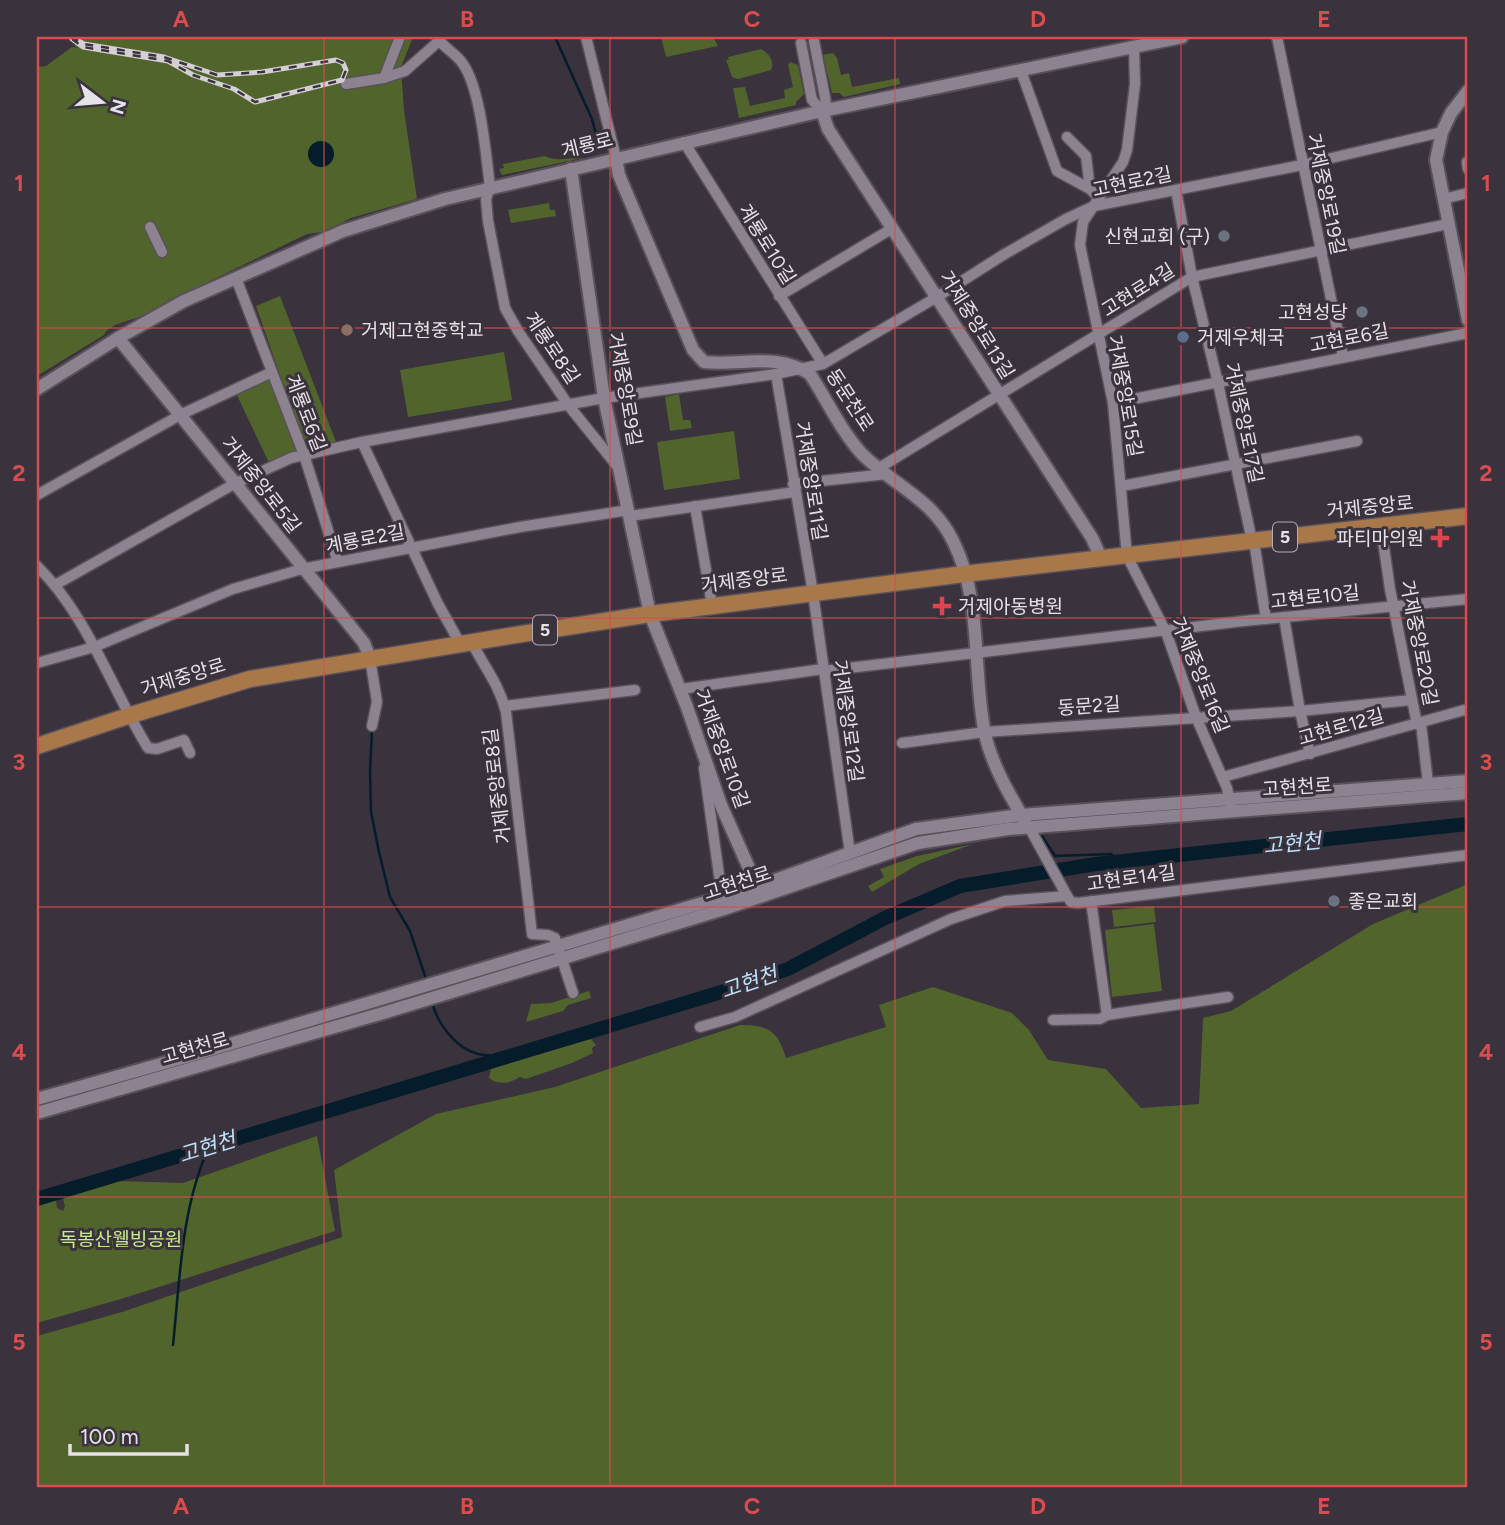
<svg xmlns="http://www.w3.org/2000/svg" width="1505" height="1525" font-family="Figtree,'Noto Sans KR',sans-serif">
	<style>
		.green { fill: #50642c }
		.water { fill: #051c2b }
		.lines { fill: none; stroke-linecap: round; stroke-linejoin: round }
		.stream { stroke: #051c2b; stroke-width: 2.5 }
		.river { stroke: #051c2b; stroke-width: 14 }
		.minor-casing { stroke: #58515a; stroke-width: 13 }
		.tertiary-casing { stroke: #58515a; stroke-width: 16 }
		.primary-casing { stroke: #58515a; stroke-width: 19 }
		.minor { stroke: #8d8390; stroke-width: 10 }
		.tertiary { stroke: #8d8390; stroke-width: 12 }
		.primary { stroke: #a9784a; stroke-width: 16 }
		.rail-casing { stroke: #d4ced5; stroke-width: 5 }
		.rail { stroke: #3a323c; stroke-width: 2.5; stroke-dasharray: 8; stroke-linecap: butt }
		.grid { fill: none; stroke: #d94d4e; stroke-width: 2; stroke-opacity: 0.55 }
		.worship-dot { fill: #6b7280; stroke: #3a323c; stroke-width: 2.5 }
		.education-dot { fill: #8d6e63; stroke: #3a323c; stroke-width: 2.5 }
		.service-dot { fill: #5c6f8a; stroke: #3a323c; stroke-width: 2.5 }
		.health-dot { fill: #e0444e; stroke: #3a323c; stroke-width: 2.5 }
		.labels { text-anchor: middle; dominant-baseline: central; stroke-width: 6; stroke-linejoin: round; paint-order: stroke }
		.shield { fill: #3a323c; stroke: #b3acb4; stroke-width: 2 }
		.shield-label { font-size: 18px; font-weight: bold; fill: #e7e1e8 }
		.street-label { font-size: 19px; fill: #e7e1e8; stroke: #3a323c }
		.poi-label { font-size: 19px; fill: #e7e1e8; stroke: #3a323c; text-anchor: start }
		.park-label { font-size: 19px; fill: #c7ec87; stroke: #3a323c }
		.water-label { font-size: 21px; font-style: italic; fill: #bce0fb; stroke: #3a323c }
		.neatline { fill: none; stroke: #d94d4e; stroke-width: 2.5 }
		.grid-label { font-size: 23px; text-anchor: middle; font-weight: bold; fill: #d94d4e }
	</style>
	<rect width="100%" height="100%" fill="#3a323c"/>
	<!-- green -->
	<g class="green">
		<polygon points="78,37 413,37 401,67 404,110 417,199 351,218 323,232 307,234 210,281 145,315 115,325 106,331 104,335 37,376 37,67 46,66 72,47 79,48 74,46"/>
		<polygon points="661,37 685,39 713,37 718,46 666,57"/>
		<path d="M 761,49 C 769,53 775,62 771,70 L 738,79 L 732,77 L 726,60 L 729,60 L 728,57 Z"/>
		<polygon points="833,53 837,58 841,75 849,73 852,87 899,78 900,84 844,97 839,93 832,93 823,55"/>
		<polygon points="790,62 798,65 804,94 796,102 796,105 739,118 733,88 745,87 750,106 785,98 784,90 793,87 788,65"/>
		<path d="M 545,156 C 558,163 569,156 583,158 L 502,175 L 499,169 L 504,168 L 503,164 Z"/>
		<polygon points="549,203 550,210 555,210 556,216 511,223 508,210"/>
		<polygon points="280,296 338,447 306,450 256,306"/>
		<polygon points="504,352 512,400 408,417 400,370"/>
		<polygon points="272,372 304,455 271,467 234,389"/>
		<polygon points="679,394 683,420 690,420 692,428 670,431 665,397"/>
		<polygon points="734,431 740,479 664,490 657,442"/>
		<polygon points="973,844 919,864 872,892 868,886 884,877 880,869 917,856"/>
		<path d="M 1468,884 L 1468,1488 L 37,1488 L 37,1336 L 122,1312 L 342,1237 L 334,1170 L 436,1114 L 555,1087 L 740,1025 C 768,1025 778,1031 786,1058 L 886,1027 L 879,1005 L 933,987 L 1012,1013 L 1029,1030 L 1048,1060 L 1106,1069 L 1141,1108 L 1199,1104 L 1203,1018 L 1231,1011 L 1373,924 Z"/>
		<polygon points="1154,906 1156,922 1114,927 1112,910"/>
		<polygon points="1154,924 1162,991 1112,997 1105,930"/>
		<polygon points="589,991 591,998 568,1005 563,1011 526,1022 531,1004 551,1003"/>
		<path d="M 591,1039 L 596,1045 L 592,1048 L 593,1053 L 572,1063 L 526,1079 L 520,1077 C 510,1083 499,1086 489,1078 L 491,1069 L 496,1067 Z"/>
		<polygon points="317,1136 335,1231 121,1299 37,1323 37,1204 56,1200 57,1208 63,1211 65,1206 63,1199 92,1186 117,1181 183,1183"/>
	</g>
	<!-- water -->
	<circle class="water" cx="321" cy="154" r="13"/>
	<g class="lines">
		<!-- stream -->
		<g class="stream">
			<polyline points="555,37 592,119 599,146"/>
			<polyline points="372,730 370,771 371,812 379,852 390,897 410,931 427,982"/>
			<polyline points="1042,836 1055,856 1111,854 1120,862"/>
			<path d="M 432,1002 C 437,1023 455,1048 478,1054 C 487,1056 497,1055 506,1056"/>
			<path d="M 173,1345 C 180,1279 181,1208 209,1147"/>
		</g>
		<!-- river -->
		<polyline class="river" points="37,1199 718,993 788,969 885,918 960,886 1096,864 1468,824"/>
		<!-- minor casing -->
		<g class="minor-casing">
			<g id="minor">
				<path d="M 437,37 C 443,48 456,53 463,64 C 481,90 486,156 490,187 L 486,199 L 488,221 L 505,308 L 518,331 L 569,406 L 618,467"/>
				<polyline points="586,37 616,158"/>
				<polyline points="1277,37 1343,357"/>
				<polyline points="801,43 812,100 822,111 826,104 825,97 814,41"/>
				<polyline points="1134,47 1135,84 1127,150 1123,162 1083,222 1080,245 1113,403 1127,556 1166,632 1196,717 1227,788 1231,806"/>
				<polyline points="1021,71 1057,171 1090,189 1099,198"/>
				<polyline points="384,78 400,37"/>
				<polyline points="346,84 384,78 405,71 439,41"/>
				<polyline points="1067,137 1086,156 1090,189"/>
				<polyline points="684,142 823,364"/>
				<polyline points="1467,162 1468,169"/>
				<polyline points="1176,190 1192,277 1218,383 1252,541"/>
				<polyline points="1443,199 1468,193"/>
				<polyline points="150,227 162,252"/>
				<polyline points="236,278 304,455 338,562"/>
				<polyline points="779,296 893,228"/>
				<polyline points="776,374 813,593 850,853"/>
				<polyline points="1113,403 1468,333"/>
				<polyline points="362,442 438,604 461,645"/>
				<polyline points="879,468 1192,277 1448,224"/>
				<polyline points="793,484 887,474"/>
				<polyline points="1122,486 1357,441"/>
				<polyline points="37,495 182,414 272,372"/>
				<polyline points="695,506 712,605"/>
				<polyline points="630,516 794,492"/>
				<polyline points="1381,527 1390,589 1417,724"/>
				<polyline points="1254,541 1266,619"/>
				<path d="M 37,566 C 88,616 111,688 148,748 L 157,749 L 184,740 L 190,753"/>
				<polyline points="55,585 234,484 291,458 362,442 604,398 776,374 823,364 937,297 1003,255 1066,219 1094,206 1302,165 1442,132"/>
				<polyline points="1284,617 1300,711 1310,754"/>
				<path d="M 472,643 C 485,668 499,684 506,712 L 532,934 L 548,935 L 555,938 L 573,993"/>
				<polyline points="370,658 377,702 372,726"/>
				<polyline points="37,663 94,647 233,589 302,569 520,527 629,510"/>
				<polyline points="823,671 1244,621 1468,599"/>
				<polyline points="681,689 823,669"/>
				<polyline points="505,706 635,690"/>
				<polyline points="1421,724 1428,783"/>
				<polyline points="902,743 985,732 1300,711 1412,700"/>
				<polyline points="704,768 722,896"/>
				<polyline points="1223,777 1468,709"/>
				<polyline points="1029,827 1067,896"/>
				<polyline points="1091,901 1107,1015"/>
				<polyline points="1053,1020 1100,1019 1107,1015 1228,997"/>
				<polyline points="700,1027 735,1017 951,919 1005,901 1067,896 1071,902 1078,903 1468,855"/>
			</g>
		</g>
		<!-- tertiary casing -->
		<g class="tertiary-casing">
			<g id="tertiary">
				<polyline points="1468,91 1451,113 1442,132 1436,160 1468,320"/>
				<polyline points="822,111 828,129 1092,538 1101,558"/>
				<path d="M 616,158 L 619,175 L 693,350 L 704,362 C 741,366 776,352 810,374 C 827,400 841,431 862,454 C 893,485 933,499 953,541 C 983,600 972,672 985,734 C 992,765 1009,794 1025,821"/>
				<polyline points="571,169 604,398 650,614 687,707 721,805 752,875 757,894"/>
				<polyline points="118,338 364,643 370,658"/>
				<polyline points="37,389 118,338 184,301 343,231 445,199 822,111 1182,37"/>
				<polyline points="37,1099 200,1053 756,887 916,829 1021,815 1468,781"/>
				<polyline points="37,1113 383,1013 724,909 918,843 1008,829 1468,793"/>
			</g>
		</g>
		<!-- primary casing -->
		<g class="primary-casing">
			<polyline id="primary" points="37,746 131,715 250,679 509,636 650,614 964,574 1468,516"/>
		</g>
		<!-- minor -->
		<use href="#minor" class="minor"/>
		<!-- tertiary -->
		<use href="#tertiary" class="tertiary"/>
		<!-- primary -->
		<use href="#primary" class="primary"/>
		<!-- rail casing -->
		<g class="rail-casing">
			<polyline id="rail" points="72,39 83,47 168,61 193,75 234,89 255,102 342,80 346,70 343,63 336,60 262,72 217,75 164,57 84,44 75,39"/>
		</g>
		<!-- rail -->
		<use href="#rail" class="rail"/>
	</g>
	<!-- grid -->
	<path class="grid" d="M 324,37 L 324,1488M 610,37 L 610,1488M 895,37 L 895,1488M 1181,37 L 1181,1488M 37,328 L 1468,328M 37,618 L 1468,618M 37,907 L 1468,907M 37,1197 L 1468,1197"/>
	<!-- markers -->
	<g class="worship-dot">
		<circle cx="1224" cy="236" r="7"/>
		<circle cx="1362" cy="312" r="7"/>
		<circle cx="1334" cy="901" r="7"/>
	</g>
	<circle class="education-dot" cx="347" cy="330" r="7"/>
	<circle class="service-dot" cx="1183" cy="337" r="7"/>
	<g class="health-dot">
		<path d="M1436.5 527.5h7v7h7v7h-7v7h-7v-7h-7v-7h7z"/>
		<path d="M938.5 595.5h7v7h7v7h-7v7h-7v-7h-7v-7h7z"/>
	</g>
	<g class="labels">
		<!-- shield labels -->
		<g class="shield">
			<rect x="1273" y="522.5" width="24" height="29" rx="5"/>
			<rect x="533" y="615.5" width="24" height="29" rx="5"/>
		</g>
		<g class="shield-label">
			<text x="1285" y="537">5</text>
			<text x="545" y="630">5</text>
		</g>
		<!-- street labels -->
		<g class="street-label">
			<text transform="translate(587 145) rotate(-14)">계룡로</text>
			<text transform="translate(1132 182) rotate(-12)">고현로2길</text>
			<text transform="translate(1326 194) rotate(78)">거제중앙로19길</text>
			<text transform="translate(767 244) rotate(58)">계룡로10길</text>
			<text transform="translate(1138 290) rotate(-32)">고현로4길</text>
			<text transform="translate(977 325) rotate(58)">거제중앙로13길</text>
			<text transform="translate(1349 338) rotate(-11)">고현로6길</text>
			<text transform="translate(552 348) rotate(56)">계룡로8길</text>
			<text transform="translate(625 389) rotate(80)">거제중앙로9길</text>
			<text transform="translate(1125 396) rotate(80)">거제중앙로15길</text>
			<text transform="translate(850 400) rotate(57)">동문천로</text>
			<text transform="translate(306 413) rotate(69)">계룡로6길</text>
			<text transform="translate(1244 423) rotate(78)">거제중앙로17길</text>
			<text transform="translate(811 481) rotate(81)">거제중앙로11길</text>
			<text transform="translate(261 485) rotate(52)">거제중앙로5길</text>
			<text transform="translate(1370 507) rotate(-6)">거제중앙로</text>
			<text transform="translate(365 539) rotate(-11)">계룡로2길</text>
			<text transform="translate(744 580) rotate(-7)">거제중앙로</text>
			<text transform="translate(1315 597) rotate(-6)">고현로10길</text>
			<text transform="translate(1419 643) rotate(79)">거제중앙로20길</text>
			<text transform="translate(1200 675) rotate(68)">거제중앙로16길</text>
			<text transform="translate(183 677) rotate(-17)">거제중앙로</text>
			<text transform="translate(1089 706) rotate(-4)">동문2길</text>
			<text transform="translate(848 721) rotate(82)">거제중앙로12길</text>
			<text transform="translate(1341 727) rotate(-16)">고현로12길</text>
			<text transform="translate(722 749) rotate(70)">거제중앙로10길</text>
			<text transform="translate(497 786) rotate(-97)">거제중앙로8길</text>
			<text transform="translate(1297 787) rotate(-4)">고현천로</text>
			<text transform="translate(1131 878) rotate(-8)">고현로14길</text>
			<text transform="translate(737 883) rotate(-18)">고현천로</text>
			<text transform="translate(195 1048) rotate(-16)">고현천로</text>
		</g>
		<!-- poi labels -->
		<g class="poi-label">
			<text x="1210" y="236" text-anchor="end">신현교회 (구)</text>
			<text x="1348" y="312" text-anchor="end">고현성당</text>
			<text x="361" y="330">거제고현중학교</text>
			<text x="1197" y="337">거제우체국</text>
			<text x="1424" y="538" text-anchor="end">파티마의원</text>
			<text x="958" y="606">거제아동병원</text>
			<text x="1348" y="901">좋은교회</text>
		</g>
		<!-- park labels -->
		<g class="park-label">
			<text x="121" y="1239">독봉산웰빙공원</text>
		</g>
		<!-- water labels -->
		<g class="water-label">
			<text transform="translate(1292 843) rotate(-6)">고현천</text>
			<text transform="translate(749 982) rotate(-19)">고현천</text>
			<text transform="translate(207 1147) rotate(-17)">고현천</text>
		</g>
	</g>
	<!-- border -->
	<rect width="1505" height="1525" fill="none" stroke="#3a323c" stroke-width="77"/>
	<!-- north arrow -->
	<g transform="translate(102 102) rotate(106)" stroke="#3a323c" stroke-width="5" paint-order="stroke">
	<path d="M0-5L12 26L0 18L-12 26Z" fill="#e7e1e8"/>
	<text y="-10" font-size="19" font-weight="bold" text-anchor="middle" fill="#e7e1e8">N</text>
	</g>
	<!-- scale -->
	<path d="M70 1444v10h117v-10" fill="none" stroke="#e7e1e8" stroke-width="3.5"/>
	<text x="80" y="1444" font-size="21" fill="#e7e1e8" stroke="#3a323c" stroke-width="5" paint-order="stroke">100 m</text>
	<rect x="38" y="38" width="1428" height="1448" class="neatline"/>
	<g class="grid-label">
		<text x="181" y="27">A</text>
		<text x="467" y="27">B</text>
		<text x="752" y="27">C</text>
		<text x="1038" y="27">D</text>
		<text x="1324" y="27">E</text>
		<text x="19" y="191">1</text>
		<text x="1486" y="191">1</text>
		<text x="19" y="481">2</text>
		<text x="1486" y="481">2</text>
		<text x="19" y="770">3</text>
		<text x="1486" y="770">3</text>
		<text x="19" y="1060">4</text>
		<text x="1486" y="1060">4</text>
		<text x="19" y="1350">5</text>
		<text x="1486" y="1350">5</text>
		<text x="181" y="1514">A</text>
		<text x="467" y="1514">B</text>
		<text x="752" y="1514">C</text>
		<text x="1038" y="1514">D</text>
		<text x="1324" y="1514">E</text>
	</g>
</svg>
